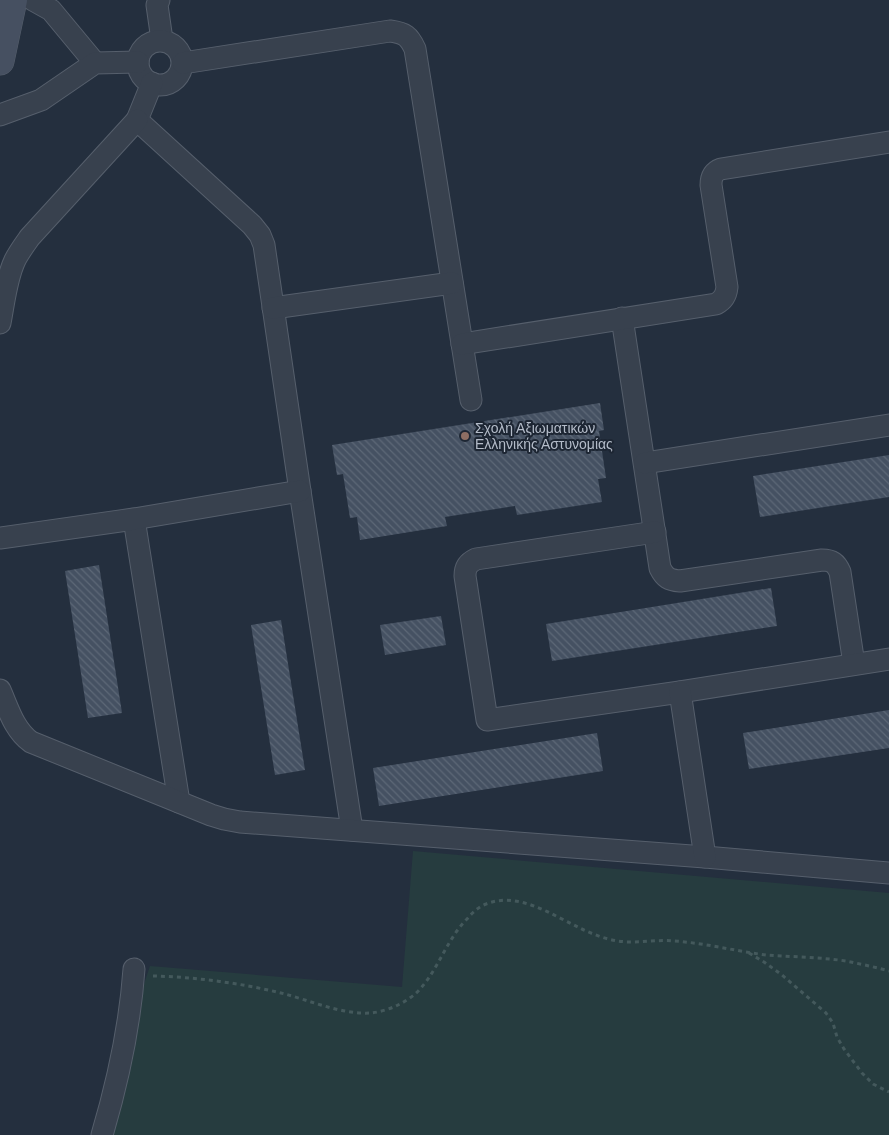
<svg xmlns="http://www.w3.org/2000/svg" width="889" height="1135" font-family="Arial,sans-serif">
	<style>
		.green { fill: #263c3f }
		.building { fill: url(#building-back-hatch) }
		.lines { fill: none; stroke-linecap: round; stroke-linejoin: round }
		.street-casing { stroke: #565f6c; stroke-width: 23 }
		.secondary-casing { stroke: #565f6c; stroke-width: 29 }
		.path { stroke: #44595c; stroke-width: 3; stroke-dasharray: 4 4; stroke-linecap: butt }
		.street { stroke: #38414e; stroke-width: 21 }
		.secondary { stroke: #465061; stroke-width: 28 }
		.education-dot { fill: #8d6e63; stroke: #1d2633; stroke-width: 2 }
		.labels { text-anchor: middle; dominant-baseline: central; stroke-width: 4; stroke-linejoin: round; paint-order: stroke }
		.poi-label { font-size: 14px; fill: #b4bcc9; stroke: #1d2633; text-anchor: start }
	</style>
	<defs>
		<pattern id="building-back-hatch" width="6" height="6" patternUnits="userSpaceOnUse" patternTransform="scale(1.25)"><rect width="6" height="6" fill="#455162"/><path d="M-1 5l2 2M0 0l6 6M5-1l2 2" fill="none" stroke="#5d6877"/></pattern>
	</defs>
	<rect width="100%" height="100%" fill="#242f3e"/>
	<!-- green -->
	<polygon class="green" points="413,851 889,893 889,1135 113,1135 116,1126 144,984 150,966 402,987"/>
	<!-- building -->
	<g class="building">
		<polygon points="600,403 604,430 599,431 606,478 598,479 602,502 517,515 515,506 445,517 447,526 360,540 357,517 350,518 343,474 337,475 332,445"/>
		<polygon points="889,455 889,497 760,517 753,476"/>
		<polygon points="99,565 122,713 88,718 65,571"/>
		<polygon points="771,588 777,626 552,661 546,624"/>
		<polygon points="441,616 446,645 385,655 380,625"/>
		<polygon points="281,620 305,770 275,775 251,625"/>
		<polygon points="889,710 889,748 749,769 743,733"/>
		<polygon points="597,733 603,771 379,806 373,768"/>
	</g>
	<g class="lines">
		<!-- street casing -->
		<g class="street-casing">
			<g id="street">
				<polyline points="33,0 51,10 95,63"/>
				<polyline points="159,0 157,5 162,40"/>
				<circle cx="160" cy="63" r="22"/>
				<path d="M 183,63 L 390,31 C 405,33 409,36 415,49 L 471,400"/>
				<polyline points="152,83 137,120 252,225 260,235 264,245 300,491 352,830"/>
				<polyline points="0,115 41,100 95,63 138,62"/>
				<polyline points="273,308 452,283"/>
				<path d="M 622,318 L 660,568 C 665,578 669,580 680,581 L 822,560 C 832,560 836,563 840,572 L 854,664"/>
				<path d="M 0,323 C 4,303 6,279 15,260 C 19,252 25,244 30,237 L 137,120"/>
				<path d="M 462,344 L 716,304 C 723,300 726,296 727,287 L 711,185 C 711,177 713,172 721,169 L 889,142"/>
				<polyline points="645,463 889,425"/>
				<polyline points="134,519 179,802"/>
				<path d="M 655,532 L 476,559 C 468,563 465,567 465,576 L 487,720 L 680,692 L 889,659"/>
				<polyline points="0,538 134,519 300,491"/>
				<path d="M 0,690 C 8,708 14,730 31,742 L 211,815 L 224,819 L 240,822 L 705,857 L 889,873"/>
				<polyline points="680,692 705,857"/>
				<path d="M 102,1135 C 118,1081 130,1025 134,969"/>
			</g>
		</g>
		<!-- secondary casing -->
		<g class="secondary-casing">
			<polyline id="secondary" points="0,61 13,0"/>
		</g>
		<!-- path -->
		<g class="path">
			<polyline points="749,953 764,962 782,975 826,1013 833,1023 837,1037 844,1049 862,1073 873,1084 889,1092"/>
			<path d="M 153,976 C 195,977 240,983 281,993 C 309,1000 342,1015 371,1013 C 380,1012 390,1009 398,1005 C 406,1001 414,996 420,989 C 439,968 447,939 467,919 C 472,913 478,907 486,904 C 518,891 552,915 580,928 C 592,934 605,939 618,941 C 637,944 656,939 674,941 C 705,943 735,951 766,955 C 792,957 819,957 846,961 C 860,964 875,967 889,971"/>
		</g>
		<!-- street -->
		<use href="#street" class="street"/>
		<!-- secondary -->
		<use href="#secondary" class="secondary"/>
	</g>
	<!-- markers -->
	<circle class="education-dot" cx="465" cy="436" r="5"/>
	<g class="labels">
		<!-- poi labels -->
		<g class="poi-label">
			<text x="475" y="428">Σχολή Αξιωματικών<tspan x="475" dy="16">Ελληνικής Αστυνομίας</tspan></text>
		</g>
	</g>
</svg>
